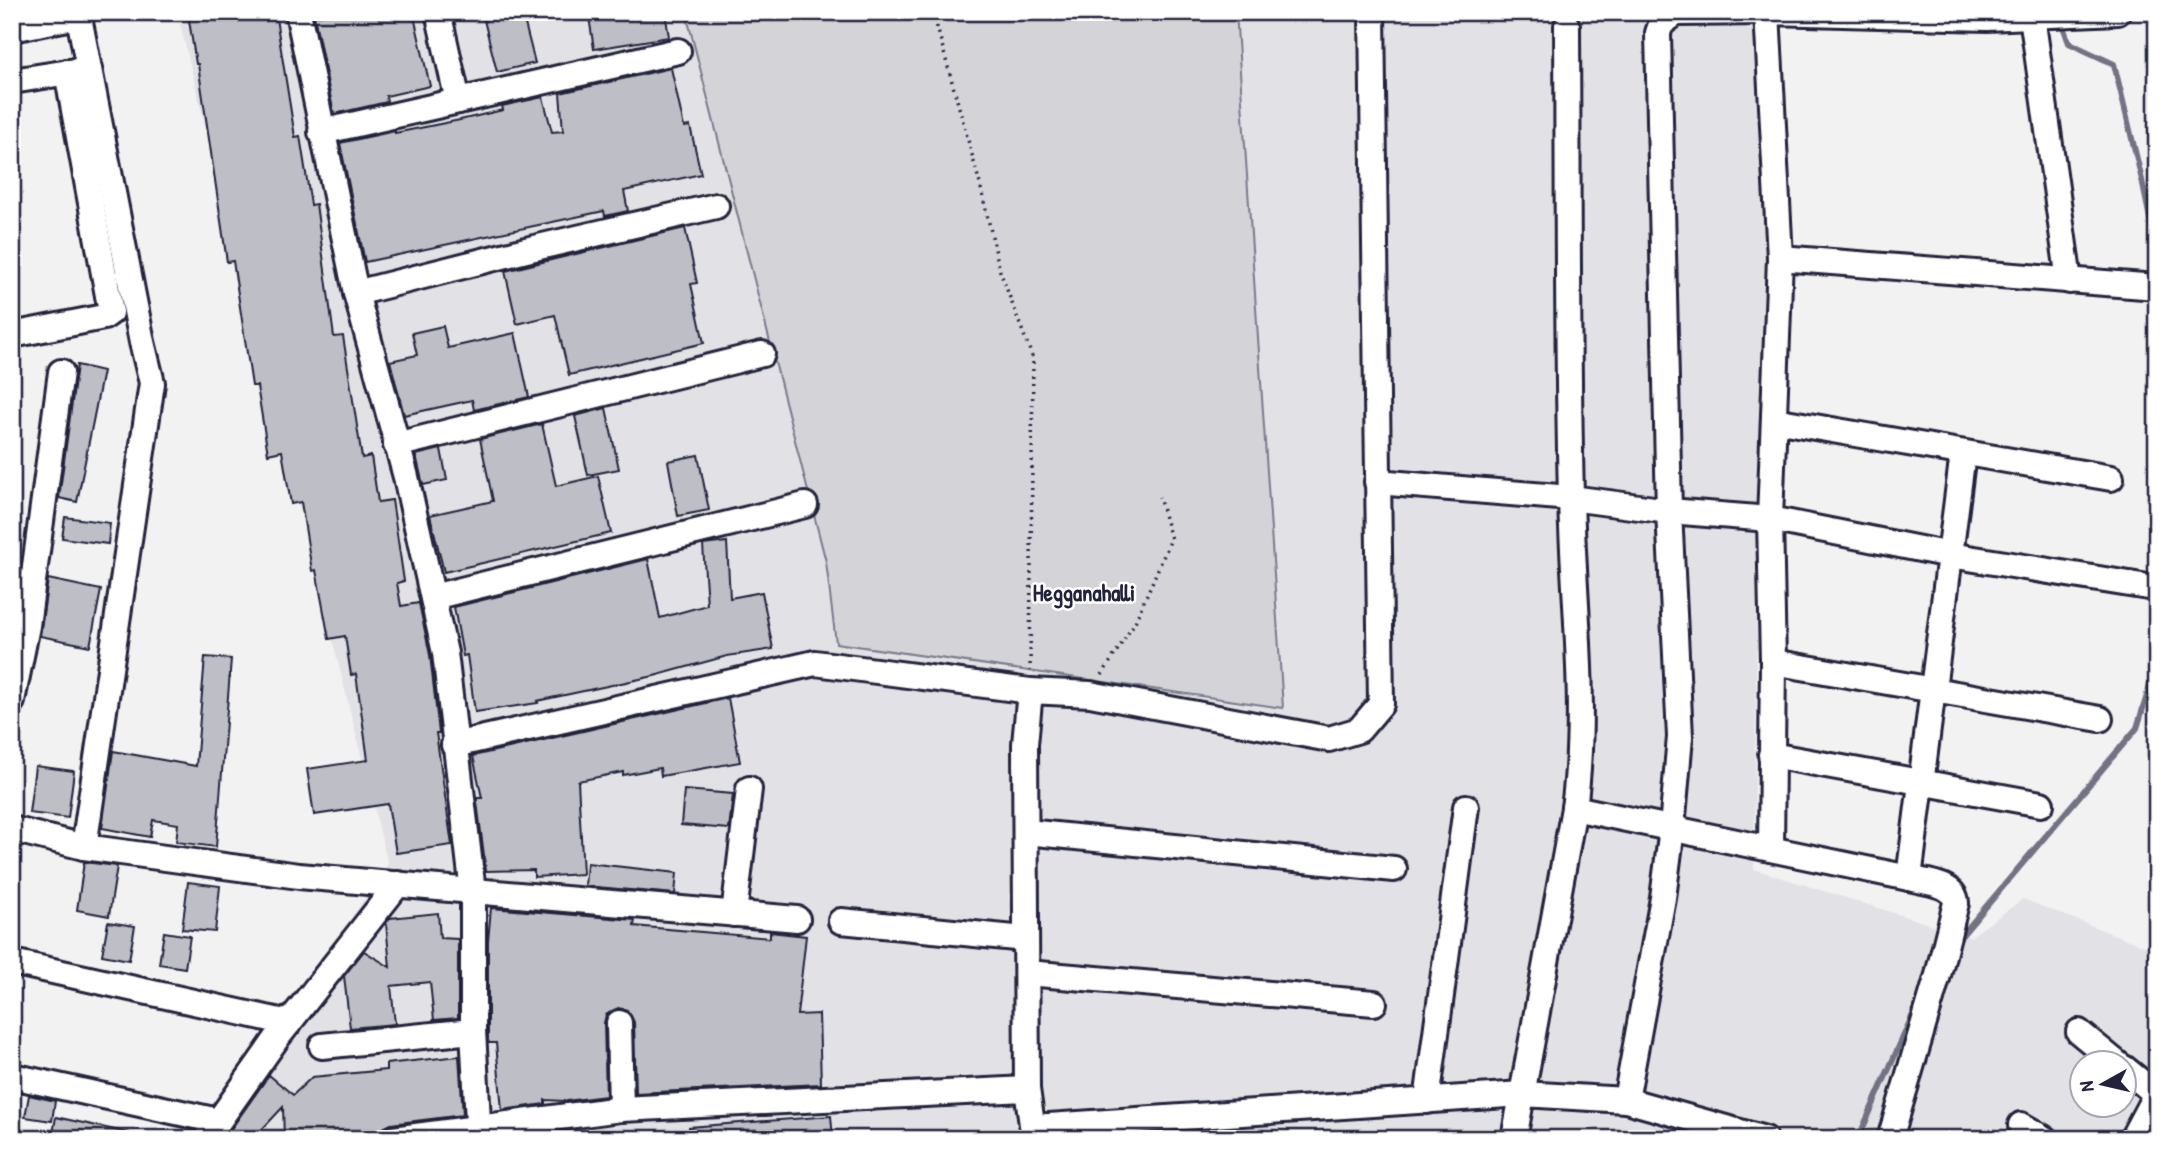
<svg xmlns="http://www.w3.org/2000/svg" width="2169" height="1151" font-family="'Patrick Hand',sans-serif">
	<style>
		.built { fill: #e2e2e6; fill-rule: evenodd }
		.green { fill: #d3d3d8; stroke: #7a7a8a; stroke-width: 2 }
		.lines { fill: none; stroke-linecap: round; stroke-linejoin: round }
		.stream { stroke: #727282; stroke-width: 6 }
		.building { fill: #bebec6; stroke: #22223b; stroke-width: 2 }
		.minor-casing { stroke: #22223b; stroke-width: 30 }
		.path { stroke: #22223b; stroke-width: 3.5; stroke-dasharray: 2 5; stroke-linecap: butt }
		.minor { stroke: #fff; stroke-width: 24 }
		.labels { text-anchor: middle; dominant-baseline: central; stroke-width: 5; stroke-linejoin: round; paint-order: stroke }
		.quarter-label { font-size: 23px; font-weight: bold; fill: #22223b; stroke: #fff }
	</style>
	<rect width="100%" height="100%" fill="#f2f2f3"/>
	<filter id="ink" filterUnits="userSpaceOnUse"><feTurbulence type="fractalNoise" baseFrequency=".0143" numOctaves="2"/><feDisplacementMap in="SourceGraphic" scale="14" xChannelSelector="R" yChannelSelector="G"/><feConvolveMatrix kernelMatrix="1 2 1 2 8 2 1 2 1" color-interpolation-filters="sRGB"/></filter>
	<g filter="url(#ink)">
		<!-- built -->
		<path class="built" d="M 177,12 L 686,13 L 826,562 L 836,643 L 1283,708 L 1236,12 L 1773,12 L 1758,503 L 1754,869 L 1970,937 L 2023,899 L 2157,951 L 2157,1139 L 202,1139 L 388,864 ZM 2082,1064 L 2124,1064 L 2124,1106 L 2082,1106 Z"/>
		<!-- green -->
		<polygon class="green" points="1236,12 1283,708 836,643 826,562 686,13"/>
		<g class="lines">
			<!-- stream -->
			<g class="stream">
				<polyline points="2061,21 2069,43 2114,64 2142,180 2157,253"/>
				<polyline points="1957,941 2137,728 2157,663"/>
				<polyline points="1858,1139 1918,1003"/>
			</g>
		</g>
		<!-- building -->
		<g class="building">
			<polygon points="202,12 275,12 295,137 300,136 311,205 316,204 334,337 343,336 362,458 371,456 378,502 392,500 404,581 397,583 401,606 419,603 430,655 439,733 436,733 452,845 396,853 388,804 314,815 307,769 368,760 356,674 351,675 345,636 329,639 316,570 312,571 301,502 291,504 282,451 268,454 257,386 252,386 233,261 227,262 198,64 196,64 188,14"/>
			<polygon points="333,12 413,12 430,86 386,96 387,102 334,114 314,16"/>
			<polygon points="482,12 522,12 535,63 497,72"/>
			<polygon points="617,12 665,12 669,37 594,49 589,17"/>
			<polygon points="671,68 684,127 690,126 701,174 624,191 628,211 605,216 604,211 365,262 340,143 395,131 395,133 460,120 503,110 502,106 543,97 552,132 563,131 560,93"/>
			<polygon points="685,228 697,283 691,284 704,343 569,375 555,315 517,324 505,271"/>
			<polygon points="443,326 448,348 515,333 529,397 474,410 472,400 404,415 390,361 417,355 412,333"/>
			<polygon points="77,365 103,371 77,502 59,498"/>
			<polygon points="606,408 619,469 588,475 575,416"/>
			<polygon points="542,424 556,486 598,476 611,533 444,572 430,515 493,501 480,439"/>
			<polygon points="441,449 447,480 423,485 416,455"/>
			<polygon points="698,455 709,510 678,516 668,461"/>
			<polygon points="65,517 110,523 108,544 62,538"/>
			<polygon points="727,542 730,598 762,592 773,649 727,656 654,676 537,701 538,703 475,712 467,655 463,656 454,607 648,559 660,618 707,605 703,545"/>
			<polygon points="48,579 101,590 90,646 40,636"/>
			<polygon points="205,657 231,659 216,847 176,842 178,824 153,820 150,837 102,828 113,751 196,766"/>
			<polygon points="728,698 740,762 661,776 660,768 623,775 623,772 578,781 583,874 534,877 534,870 486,871 477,802 477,798 482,798 473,756"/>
			<polygon points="35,766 74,771 68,818 29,813"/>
			<polygon points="684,790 733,794 729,829 681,825"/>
			<polygon points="84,862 117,866 109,916 77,910"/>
			<polygon points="587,863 677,873 675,894 585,886"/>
			<polygon points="188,882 220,886 215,932 182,929"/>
			<polygon points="491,908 635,920 634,926 770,938 770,932 806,936 797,1015 819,1014 821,1084 636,1093 634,1022 627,1010 618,1008 606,1015 604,1023 606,1096 566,1101 545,1100 545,1104 502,1110 496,1043 489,1043 488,1040 488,941"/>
			<polygon points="438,913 440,938 458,939 458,1018 434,1020 430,982 391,986 395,1024 350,1028 344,976 364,951 390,967 386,923 390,918"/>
			<polygon points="108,922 135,926 129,960 102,955"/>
			<polygon points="164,932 190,936 185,968 159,964"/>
			<polygon points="459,1056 463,1115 391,1124 383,1128 379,1133 327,1139 320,1139 320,1136 284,1139 283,1107 253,1139 224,1139 269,1075 293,1095 312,1077 386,1070 386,1064"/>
			<polygon points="29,1095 55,1101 52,1121 25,1117"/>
			<polygon points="831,1116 833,1139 689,1139 689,1127"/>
			<polygon points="56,1117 129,1133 128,1139 52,1139"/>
		</g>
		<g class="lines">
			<!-- minor casing -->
			<g class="minor-casing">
				<g id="minor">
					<polyline points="78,12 142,342 152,383 84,847"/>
					<polyline points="298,12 356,293 406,477 445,653 473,892 473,1031 479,1139"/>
					<polyline points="438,12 458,101 678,51"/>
					<polyline points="2032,16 2069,281"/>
					<polyline points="12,29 78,16"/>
					<polyline points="12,81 82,70"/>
					<polyline points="321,132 458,101"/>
					<polyline points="1780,258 2157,287"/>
					<polyline points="356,293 530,249 716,206"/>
					<polyline points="12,335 104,317 111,312 67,72"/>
					<polyline points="1774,420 2111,478"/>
					<polyline points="396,445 762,354"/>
					<polyline points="1377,482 1571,498 1669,511 1770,519 1950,555 2148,587"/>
					<polyline points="433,597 805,505"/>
					<polyline points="1773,662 2100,719"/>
					<polyline points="12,701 27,626 61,372"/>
					<polyline points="454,745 815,663 1030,691"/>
					<polyline points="1771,755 2041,804"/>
					<path d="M 1574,808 L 1909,878 C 1924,882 1955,883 1956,903 L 1938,975 L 1890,1139"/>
					<polyline points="12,829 84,847 299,876 797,919"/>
					<polyline points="1026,832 1394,869"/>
					<polyline points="1771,849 1773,662 1770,519 1780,258 1767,12 1987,18 2118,12"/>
					<polyline points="1909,878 1963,453"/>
					<polyline points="734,914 749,789"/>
					<polyline points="841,921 1026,939"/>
					<polyline points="12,962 289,1023"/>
					<polyline points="1027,973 1374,1003"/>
					<polyline points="619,1023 621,1109"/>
					<polyline points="2079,1032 2118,1064"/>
					<polyline points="322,1046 473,1031"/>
					<polyline points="2124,1068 2156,1094"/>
					<polyline points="12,1076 218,1121"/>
					<polyline points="1626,1100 1663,898 1672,828 1680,737 1669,511 1658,33 1661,24 1676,13 1767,12"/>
					<polyline points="1427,1101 1466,807"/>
					<polyline points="2021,1125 2045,1139"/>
					<polyline points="1034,1127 1522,1094 1626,1100 1765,1139"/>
					<polyline points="206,1139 277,1038 398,884"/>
					<polyline points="393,1139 621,1109 1027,1089"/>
					<polyline points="1034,1139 1027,1089 1025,744 1030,691 1090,694 1329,739 1359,730 1381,704 1372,12"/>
					<path d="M 1514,1139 L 1574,808 C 1588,704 1573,601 1571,496 C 1567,340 1568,182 1567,26"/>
					<polyline points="2132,1139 2157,1092"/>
				</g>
			</g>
			<!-- path -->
			<g class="path">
				<polyline points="936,12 937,27 980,184 1000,271 1033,359 1030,671"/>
				<polyline points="1102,675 1135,622 1171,539 1159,497"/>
			</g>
			<!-- minor -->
			<use href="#minor" class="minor"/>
		</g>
	</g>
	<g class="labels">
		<!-- quarter labels -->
		<g class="quarter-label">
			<text x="1084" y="592">Hegganahalli</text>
		</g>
	</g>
	<!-- margin -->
	<rect width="2169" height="1151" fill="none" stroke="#fff" stroke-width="42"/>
	<rect x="21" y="21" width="2127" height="1109" fill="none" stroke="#22223b" stroke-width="2.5" filter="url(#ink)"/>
	<!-- north arrow -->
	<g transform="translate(2103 1084) rotate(262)"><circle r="33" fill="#ffffff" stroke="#a7a7b1" stroke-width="2"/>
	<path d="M0-5L12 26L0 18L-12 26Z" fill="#22223b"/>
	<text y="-10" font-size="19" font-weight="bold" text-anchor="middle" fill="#22223b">N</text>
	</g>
</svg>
